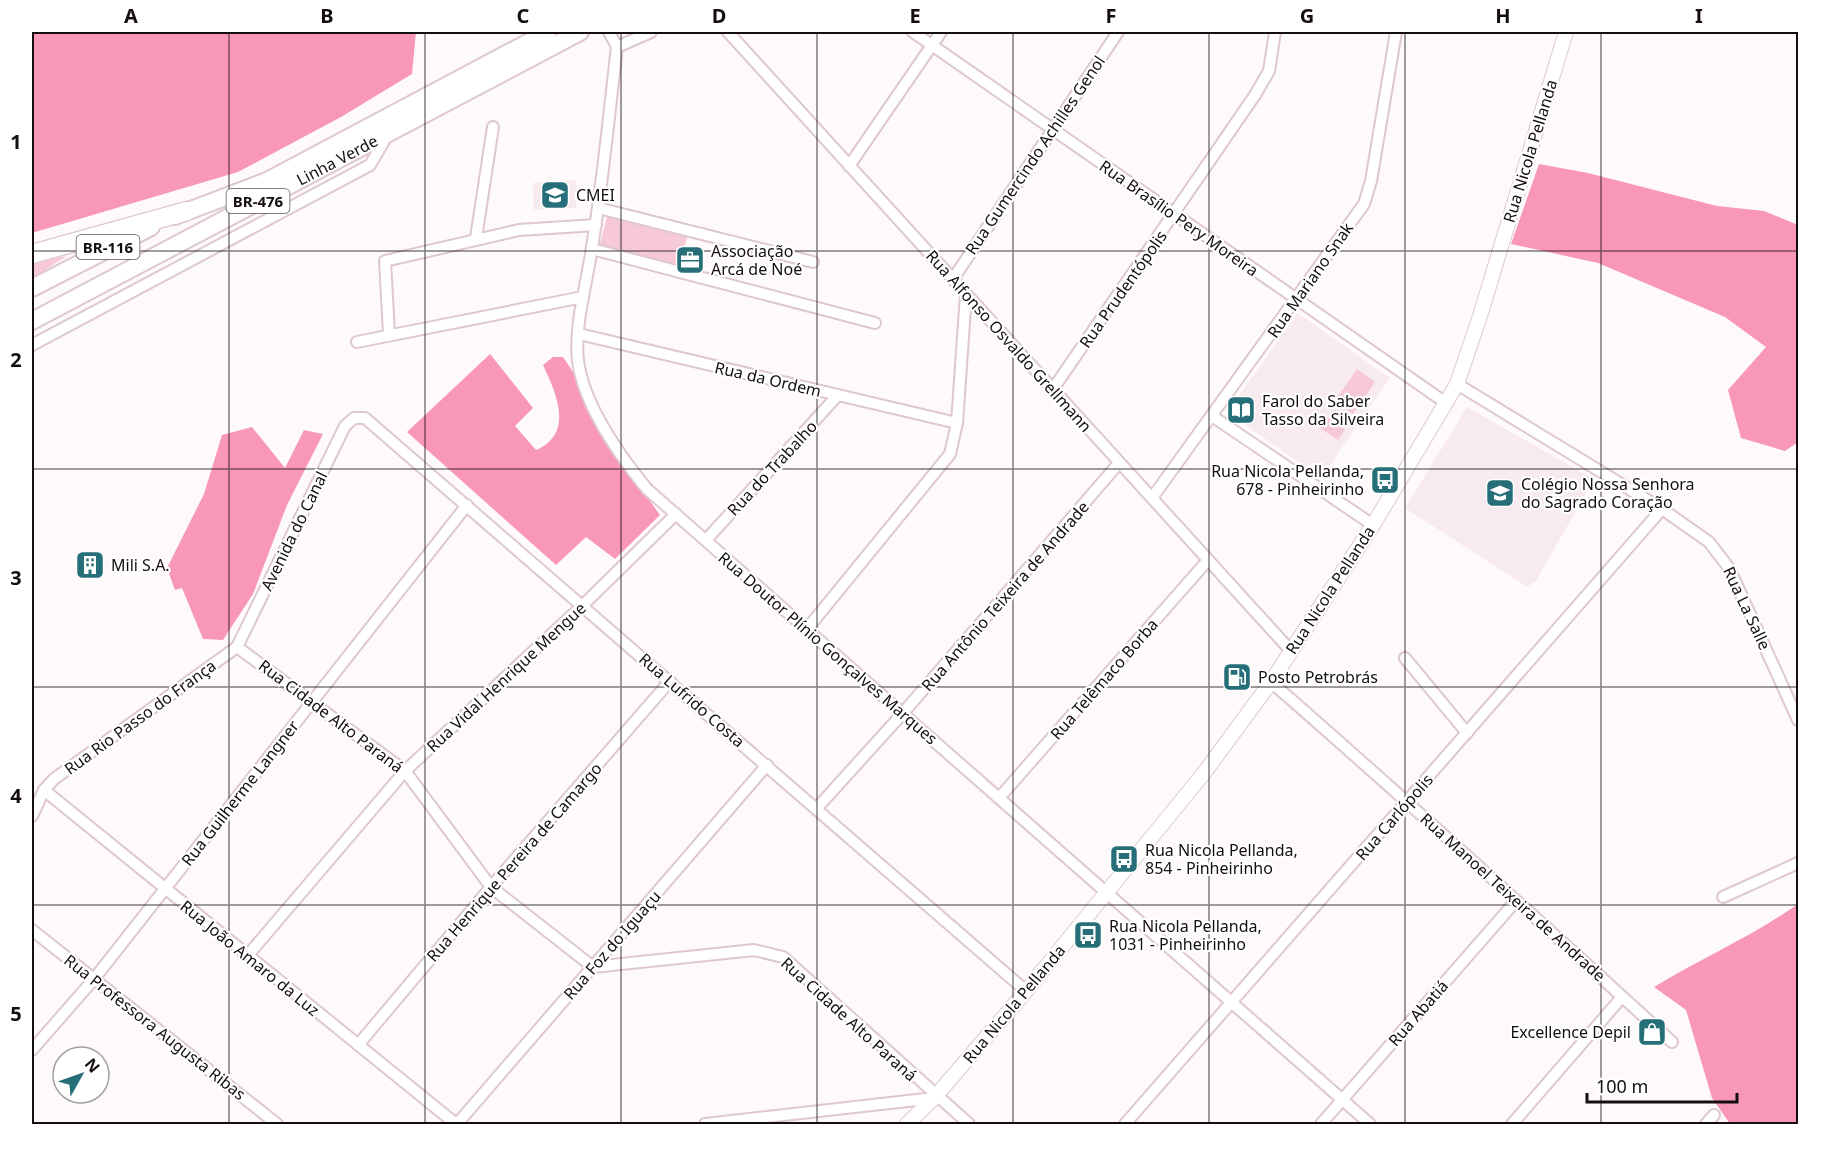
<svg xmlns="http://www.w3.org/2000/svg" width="1830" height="1156" font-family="'Noto Sans',sans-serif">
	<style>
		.built { fill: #f8ebef }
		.green { fill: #f7c9d6 }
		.forest { fill: #f897b7 }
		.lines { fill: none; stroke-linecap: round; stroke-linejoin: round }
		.minor-casing { stroke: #dec8ce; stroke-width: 14 }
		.secondary-casing { stroke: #dec8ce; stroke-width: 16 }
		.trunk-casing { stroke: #dec8ce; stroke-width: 20 }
		.motorway-casing { stroke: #dec8ce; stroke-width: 21 }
		.minor { stroke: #fff; stroke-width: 10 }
		.secondary { stroke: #fff; stroke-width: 14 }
		.trunk { stroke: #fff; stroke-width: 16 }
		.motorway { stroke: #fff; stroke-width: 18 }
		.grid { fill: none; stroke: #150e10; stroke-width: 1.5; stroke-opacity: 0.55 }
		.labels { text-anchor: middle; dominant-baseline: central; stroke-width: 4.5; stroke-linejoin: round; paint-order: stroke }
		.shield { fill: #fff; stroke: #5b5658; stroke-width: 1.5 }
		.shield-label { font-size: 15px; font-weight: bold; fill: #150e10 }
		.street-label { font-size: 16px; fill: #150e10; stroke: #fff }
		.poi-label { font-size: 16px; fill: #150e10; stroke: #fff; text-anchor: start }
		.neatline { fill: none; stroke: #150e10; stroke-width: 2 }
		.grid-label { font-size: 20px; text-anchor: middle; font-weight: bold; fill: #150e10 }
	</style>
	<rect width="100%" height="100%" fill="#fefafb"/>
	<!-- built -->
	<g class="built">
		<polygon points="576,180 576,208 534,210 533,183"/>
		<polygon points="1298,313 1390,378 1321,478 1227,412"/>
		<polygon points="1467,407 1594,479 1536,581 1527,587 1405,508"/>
	</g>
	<!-- green -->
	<g class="green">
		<polygon points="607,216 687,237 679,268 599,247"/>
		<polygon points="67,256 32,278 32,263"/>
		<polygon points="1357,369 1375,382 1353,414 1334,402"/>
		<polygon points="1327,417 1345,430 1338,440 1320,428"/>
	</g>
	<!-- forest -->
	<g class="forest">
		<polygon points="32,32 416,32 412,74 341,117 238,172 32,233"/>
		<polygon points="1539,164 1588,173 1717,206 1764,211 1798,225 1798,442 1785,451 1741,438 1728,390 1766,347 1725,317 1598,263 1511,244"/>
		<path d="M 490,354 L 533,408 L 515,426 L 536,450 C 575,433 556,393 543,365 L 553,357 L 563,357 L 581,384 L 603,436 L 660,515 L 615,559 L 586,537 L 556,565 L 407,432 Z"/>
		<polygon points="252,427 285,468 304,430 323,434 287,505 253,594 223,640 203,639 182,588 175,590 167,568 204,494 222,435"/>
		<path d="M 1798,904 L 1798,1124 L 1730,1124 L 1712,1098 L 1686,1010 L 1654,987 C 1702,958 1753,936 1798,904 Z"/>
	</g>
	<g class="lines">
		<!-- minor casing -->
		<g class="minor-casing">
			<g id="minor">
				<path d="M 609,32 L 617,47 C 609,114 603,181 592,247 C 587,284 574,324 578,361 C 584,405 620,456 647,489 L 1370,1124"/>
				<polyline points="728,32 1291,651"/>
				<polyline points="913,32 1446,403"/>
				<polyline points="617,47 651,32"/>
				<polyline points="849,166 941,32"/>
				<polyline points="598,208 813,262"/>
				<polyline points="476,238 493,127"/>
				<polyline points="592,249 875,323"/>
				<polyline points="953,279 1118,32"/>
				<polyline points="389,334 385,261 519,230 596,225"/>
				<polyline points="579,334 957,423"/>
				<polyline points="357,342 583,297"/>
				<polyline points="32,345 370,165 388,134"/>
				<polyline points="1457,384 1662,509 1709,542 1729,568 1798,720"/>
				<polyline points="1053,389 1255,95 1269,71 1275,32"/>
				<polyline points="1212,416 1373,525"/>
				<polyline points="1152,498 1364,204 1371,181 1396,32"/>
				<polyline points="706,540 838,395"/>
				<polyline points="807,629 950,454 957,423 966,294"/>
				<polyline points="237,647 405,771 491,887 593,967 754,950 783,957 969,1124"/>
				<polyline points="1405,658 1467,733"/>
				<path d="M 1271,682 C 1407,800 1539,921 1672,1042"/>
				<polyline points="44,790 456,1124"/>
				<polyline points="999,798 1208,560"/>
				<polyline points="817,808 903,713 1119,463"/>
				<polyline points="32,816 44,790 54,779 237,647 345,426 354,418 365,418 1026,991"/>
				<polyline points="1723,897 1798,863"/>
				<polyline points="32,930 277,1124"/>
				<polyline points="248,955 405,771 583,605 676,514"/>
				<polyline points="358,1045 491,887 670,681"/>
				<polyline points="32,1050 94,979 467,505"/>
				<polyline points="457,1124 767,765"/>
				<polyline points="705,1124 934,1098"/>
				<polyline points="1125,1124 1662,509"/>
				<polyline points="1321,1124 1515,902"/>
				<polyline points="1512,1124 1622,997"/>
				<polyline points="1706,1124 1714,1115"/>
			</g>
		</g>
		<!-- secondary casing -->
		<g class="secondary-casing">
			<polyline id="secondary" points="907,1124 935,1097 1026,991 1204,773 1271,682 1373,525 1457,384 1480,316 1566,32"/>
		</g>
		<!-- trunk casing -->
		<g class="trunk-casing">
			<g id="trunk">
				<polyline points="175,216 267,181 548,32"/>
				<polyline points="32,288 151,227"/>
				<path id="s1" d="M 32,321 L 580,32"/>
			</g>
		</g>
		<!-- motorway casing -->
		<g class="motorway-casing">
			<polyline id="motorway" points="32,254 187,211"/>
		</g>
		<!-- minor -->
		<use href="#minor" class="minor"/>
		<!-- secondary -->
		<use href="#secondary" class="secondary"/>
		<!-- trunk -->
		<use href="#trunk" class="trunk"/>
		<!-- motorway -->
		<use href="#motorway" class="motorway"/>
	</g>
	<!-- grid -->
	<path class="grid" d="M 229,32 L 229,1124M 425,32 L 425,1124M 621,32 L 621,1124M 817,32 L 817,1124M 1013,32 L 1013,1124M 1209,32 L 1209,1124M 1405,32 L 1405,1124M 1601,32 L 1601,1124M 32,251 L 1798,251M 32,469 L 1798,469M 32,687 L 1798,687M 32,905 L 1798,905"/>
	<!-- icons -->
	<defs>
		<g id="school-square" transform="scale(1.5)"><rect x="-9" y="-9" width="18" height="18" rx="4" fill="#266f79" stroke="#fff"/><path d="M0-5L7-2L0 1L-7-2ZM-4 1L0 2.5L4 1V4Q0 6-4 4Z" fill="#fff"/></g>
		<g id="office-square" transform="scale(1.5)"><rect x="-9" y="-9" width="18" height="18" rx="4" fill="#266f79" stroke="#fff"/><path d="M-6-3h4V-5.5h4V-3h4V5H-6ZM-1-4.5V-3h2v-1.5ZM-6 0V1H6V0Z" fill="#fff"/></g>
		<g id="library-square" transform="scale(1.5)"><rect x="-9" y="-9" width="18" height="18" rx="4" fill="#266f79" stroke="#fff"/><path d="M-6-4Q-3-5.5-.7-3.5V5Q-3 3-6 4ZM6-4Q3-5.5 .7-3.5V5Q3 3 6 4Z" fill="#fff"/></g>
		<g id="bus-square" transform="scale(1.5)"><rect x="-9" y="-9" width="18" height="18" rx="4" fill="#266f79" stroke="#fff"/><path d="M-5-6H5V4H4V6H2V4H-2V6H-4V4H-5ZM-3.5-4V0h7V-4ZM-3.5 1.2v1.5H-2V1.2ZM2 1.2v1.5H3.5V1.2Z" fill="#fff"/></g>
		<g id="building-square" transform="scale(1.5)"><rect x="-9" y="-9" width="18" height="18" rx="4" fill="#266f79" stroke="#fff"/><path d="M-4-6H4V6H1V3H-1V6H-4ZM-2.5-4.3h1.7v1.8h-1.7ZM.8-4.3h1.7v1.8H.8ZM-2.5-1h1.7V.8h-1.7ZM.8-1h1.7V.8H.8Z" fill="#fff"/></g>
		<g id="fuel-square" transform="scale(1.5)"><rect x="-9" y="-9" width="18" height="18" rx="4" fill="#266f79" stroke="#fff"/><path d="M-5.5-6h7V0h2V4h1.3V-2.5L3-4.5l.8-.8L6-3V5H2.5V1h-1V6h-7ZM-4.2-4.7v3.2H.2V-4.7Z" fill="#fff"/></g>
		<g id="shop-square" transform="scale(1.5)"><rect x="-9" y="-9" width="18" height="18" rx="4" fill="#266f79" stroke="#fff"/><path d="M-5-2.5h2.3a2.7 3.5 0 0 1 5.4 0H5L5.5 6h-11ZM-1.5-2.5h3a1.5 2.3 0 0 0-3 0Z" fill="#fff"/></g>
	</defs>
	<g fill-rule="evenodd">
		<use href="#school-square" x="555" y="195"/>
		<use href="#office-square" x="690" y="260"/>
		<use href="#library-square" x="1241" y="410"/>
		<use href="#bus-square" x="1385" y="480"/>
		<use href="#school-square" x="1500" y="493"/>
		<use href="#building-square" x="90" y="565"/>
		<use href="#fuel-square" x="1237" y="677"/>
		<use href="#bus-square" x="1124" y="859"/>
		<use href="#bus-square" x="1088" y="935"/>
		<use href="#shop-square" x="1652" y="1032"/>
	</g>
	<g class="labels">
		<!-- shield labels -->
		<g class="shield">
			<rect x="226.5" y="189" width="63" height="24" rx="4.5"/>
			<rect x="76.5" y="235" width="63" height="24" rx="4.5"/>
		</g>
		<g class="shield-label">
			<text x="258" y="201">BR-476</text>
			<text x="108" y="247">BR-116</text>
		</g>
		<!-- street labels -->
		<g class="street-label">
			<text transform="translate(1530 151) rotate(-73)">Rua Nicola Pellanda</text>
			<text transform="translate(1035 155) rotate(-56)">Rua Gumercindo Achilles Genol</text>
			<text stroke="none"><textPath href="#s1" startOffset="345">Linha Verde</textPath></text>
			<text transform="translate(1179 218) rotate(35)">Rua Brasílio Pery Moreira</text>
			<text transform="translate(1310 280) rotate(-55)">Rua Mariano Snak</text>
			<text transform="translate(1123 289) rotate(-55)">Rua Prudentópolis</text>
			<text transform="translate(1009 341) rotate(48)">Rua Alfonso Osvaldo Grellmann</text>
			<text transform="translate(768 379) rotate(13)">Rua da Ordem</text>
			<text transform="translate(772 468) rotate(-47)">Rua do Trabalho</text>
			<text transform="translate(294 531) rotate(-64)">Avenida do Canal</text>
			<text transform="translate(1330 590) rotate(-57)">Rua Nicola Pellanda</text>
			<text transform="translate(1005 596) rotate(-49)">Rua Antônio Teixeira de Andrade</text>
			<text transform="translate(1747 608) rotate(65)">Rua La Salle</text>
			<text transform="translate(828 648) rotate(41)">Rua Doutor Plínio Gonçalves Marques</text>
			<text transform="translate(506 677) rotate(-43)">Rua Vidal Henrique Mengue</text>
			<text transform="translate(1104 679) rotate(-49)">Rua Telêmaco Borba</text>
			<text transform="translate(692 700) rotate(41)">Rua Lufrido Costa</text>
			<text transform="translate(331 716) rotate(37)">Rua Cidade Alto Paraná</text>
			<text transform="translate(140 717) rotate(-36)">Rua Rio Passo do França</text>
			<text transform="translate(240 793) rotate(-52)">Rua Guilherme Langner</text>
			<text transform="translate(1394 817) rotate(-49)">Rua Carlópolis</text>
			<text transform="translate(514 862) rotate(-49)">Rua Henrique Pereira de Camargo</text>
			<text transform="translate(1513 897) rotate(42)">Rua Manoel Teixeira de Andrade</text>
			<text transform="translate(612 945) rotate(-49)">Rua Foz do Iguaçu</text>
			<text transform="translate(250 958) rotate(39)">Rua João Amaro da Luz</text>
			<text transform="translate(1014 1004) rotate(-50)">Rua Nicola Pellanda</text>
			<text transform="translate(1418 1013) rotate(-49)">Rua Abatiá</text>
			<text transform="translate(849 1019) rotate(42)">Rua Cidade Alto Paraná</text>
			<text transform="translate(155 1027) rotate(38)">Rua Professora Augusta Ribas</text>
		</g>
		<!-- poi labels -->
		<g class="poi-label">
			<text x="576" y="195">CMEI</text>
			<text x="711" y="251">Associação<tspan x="711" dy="18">Arcá de Noé</tspan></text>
			<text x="1262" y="401">Farol do Saber<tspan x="1262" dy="18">Tasso da Silveira</tspan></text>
			<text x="1364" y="471" text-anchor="end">Rua Nicola Pellanda,<tspan x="1364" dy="18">678 - Pinheirinho</tspan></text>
			<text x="1521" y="484">Colégio Nossa Senhora<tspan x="1521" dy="18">do Sagrado Coração</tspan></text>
			<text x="111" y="565">Mili S.A.</text>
			<text x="1258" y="677">Posto Petrobrás</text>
			<text x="1145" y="850">Rua Nicola Pellanda,<tspan x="1145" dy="18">854 - Pinheirinho</tspan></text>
			<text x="1109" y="926">Rua Nicola Pellanda,<tspan x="1109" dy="18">1031 - Pinheirinho</tspan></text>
			<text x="1631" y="1032" text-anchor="end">Excellence Depil</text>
		</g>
	</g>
	<!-- border -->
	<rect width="1830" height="1156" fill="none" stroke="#ffffff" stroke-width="66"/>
	<!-- north arrow -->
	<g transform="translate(81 1075) rotate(50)"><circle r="28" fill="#ffffff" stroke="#a19f9f" stroke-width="1.5"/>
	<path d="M0-4.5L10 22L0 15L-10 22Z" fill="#266f79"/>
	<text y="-9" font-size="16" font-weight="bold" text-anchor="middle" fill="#150e10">N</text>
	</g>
	<!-- scale -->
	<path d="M1587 1093v9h150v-9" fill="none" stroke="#150e10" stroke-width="3"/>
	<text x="1596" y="1093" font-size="18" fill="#150e10" stroke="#ffffff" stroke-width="4.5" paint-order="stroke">100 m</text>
	<rect x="33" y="33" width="1764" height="1090" class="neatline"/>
	<g class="grid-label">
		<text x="131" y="23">A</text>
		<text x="327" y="23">B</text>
		<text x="523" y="23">C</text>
		<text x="719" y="23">D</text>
		<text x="915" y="23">E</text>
		<text x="1111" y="23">F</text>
		<text x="1307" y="23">G</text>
		<text x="1503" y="23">H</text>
		<text x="1699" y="23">I</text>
		<text x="16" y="149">1</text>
		<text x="16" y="367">2</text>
		<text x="16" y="585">3</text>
		<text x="16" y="803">4</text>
		<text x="16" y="1021">5</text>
	</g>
</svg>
